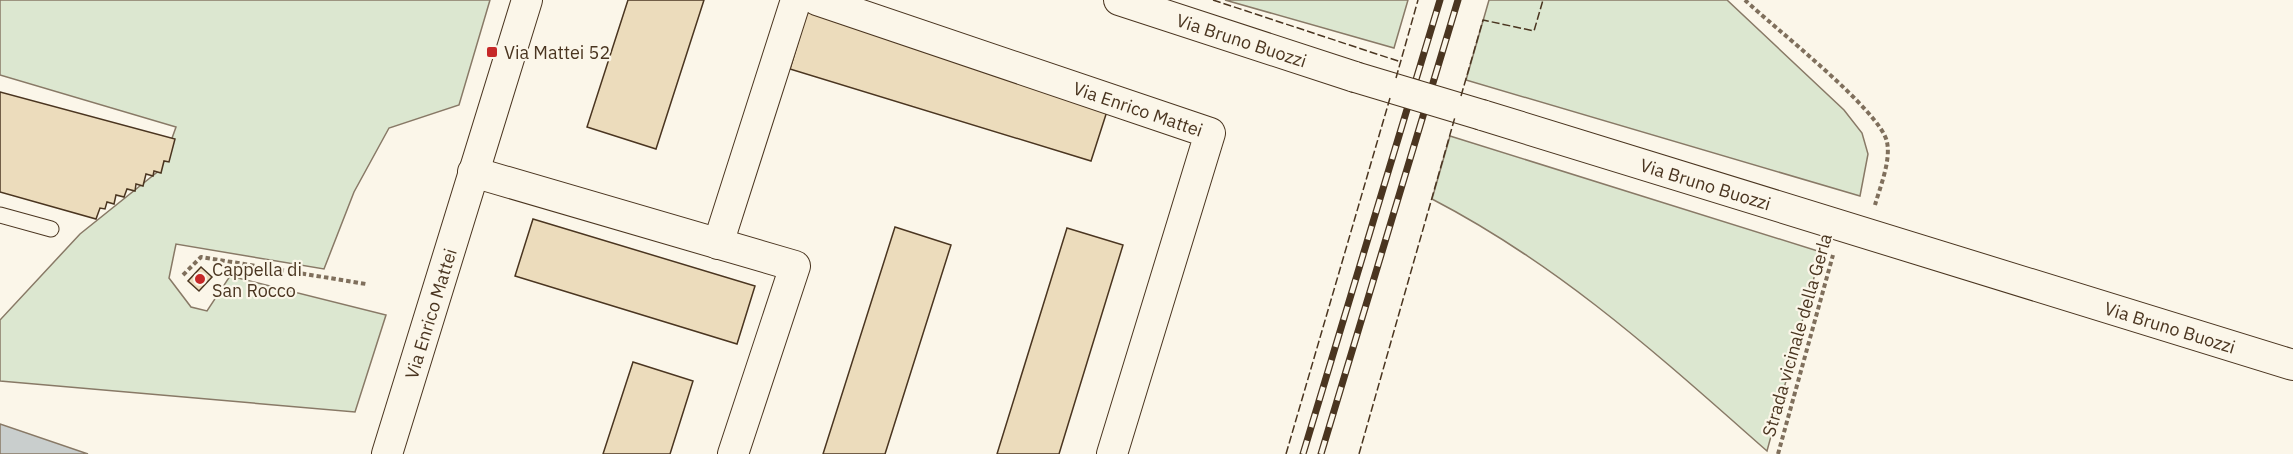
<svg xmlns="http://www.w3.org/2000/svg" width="2293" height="454" font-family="'IBM Plex Sans',sans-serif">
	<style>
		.green { fill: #dce7d0; stroke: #887966; stroke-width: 1.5 }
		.water { fill: #c9cecd; stroke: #887966; stroke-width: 1.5 }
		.building { fill: #ecdcbc; stroke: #4a3520; stroke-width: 1.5 }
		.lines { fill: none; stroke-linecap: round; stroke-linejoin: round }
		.lane-casing { stroke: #4a3520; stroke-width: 17 }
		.street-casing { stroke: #4a3520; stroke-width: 32 }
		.path { stroke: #7f6f5c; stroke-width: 4; stroke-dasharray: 4.5 3; stroke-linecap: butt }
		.lane { stroke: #fbf6e9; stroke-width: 15 }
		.street { stroke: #fbf6e9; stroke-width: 30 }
		.rail-casing { stroke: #4a3520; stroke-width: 7 }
		.rail { stroke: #fbf6e9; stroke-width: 4.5; stroke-dasharray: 14; stroke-linecap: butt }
		.street-bridge-casing { stroke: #4a3520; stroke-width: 32; stroke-linecap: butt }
		.street-bridge { stroke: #fbf6e9; stroke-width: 30 }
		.fence { stroke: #4a3520; stroke-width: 1.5; stroke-dasharray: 8 3; stroke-linecap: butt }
		.poi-dot { fill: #c62828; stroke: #fbf6e9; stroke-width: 2 }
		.labels { text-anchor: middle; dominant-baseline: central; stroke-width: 4.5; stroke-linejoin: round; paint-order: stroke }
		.street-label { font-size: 18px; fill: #4a3520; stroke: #fbf6e9 }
		.poi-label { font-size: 18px; fill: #4a3520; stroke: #fbf6e9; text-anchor: start }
	</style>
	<rect width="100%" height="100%" fill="#fbf6e9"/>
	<!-- green -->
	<g class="green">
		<polygon points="0,0 490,0 459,105 389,128 354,192 324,269 176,244 169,278 191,307 207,311 230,276 386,315 355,412 0,381 0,320 80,234 161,169 176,127 0,75"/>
		<polygon points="1225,0 1408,0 1394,48"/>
		<polygon points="1489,0 1727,0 1844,110 1862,133 1868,154 1860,196 1466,80"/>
		<path d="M 1450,136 L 1821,252 L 1767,451 C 1659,356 1561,266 1432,199 Z"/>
	</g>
	<!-- water -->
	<polygon class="water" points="0,424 88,454 0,454"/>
	<!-- building -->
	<g class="building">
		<polygon points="628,0 704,0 656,149 587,127"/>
		<polygon points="807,12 1109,105 1091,161 790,69"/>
		<polygon points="0,92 175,139 169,162 164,161 161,173 154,171 153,176 146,174 143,186 136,184 135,191 127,189 124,197 116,195 114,204 107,202 105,209 100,208 96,219 0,192"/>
		<polygon points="533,219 755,286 737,344 515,276"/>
		<polygon points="895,227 951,245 885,454 823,454"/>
		<polygon points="1067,228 1123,245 1059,454 997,454"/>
		<polygon points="201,267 212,277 199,291 188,281"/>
		<polygon points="633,362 693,381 670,454 603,454"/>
	</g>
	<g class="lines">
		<!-- lane casing -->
		<g class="lane-casing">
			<polyline id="lane" points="0,215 51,229"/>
		</g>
		<!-- street casing -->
		<g class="street-casing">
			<g id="street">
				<path id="s1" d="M 817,0 L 1210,133 L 1112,454"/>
				<path id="s2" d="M 1119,0 L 1355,77"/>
				<path id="s3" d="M 1482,115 L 2293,365"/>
				<polyline points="473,172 795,266 733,454"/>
				<polyline points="718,244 796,0"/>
				<path id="s4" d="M 387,454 L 527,0"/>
			</g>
		</g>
		<!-- path -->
		<g class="path">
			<path d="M 1745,0 C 1772,26 1881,111 1887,142 C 1891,161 1880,187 1875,205"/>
			<polyline points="183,275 201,257 366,284"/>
			<polyline points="1778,454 1833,255"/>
		</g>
		<!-- lane -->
		<use href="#lane" class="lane"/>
		<!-- street -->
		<use href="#street" class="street"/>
		<!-- rail casing -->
		<g class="rail-casing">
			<g id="rail">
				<polyline points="1303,454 1440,0"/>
				<polyline points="1321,454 1458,0"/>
			</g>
		</g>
		<!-- rail -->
		<use href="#rail" class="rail"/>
		<!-- street-bridge casing -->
		<g class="street-bridge-casing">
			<polyline id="street-bridge" points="1355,77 1482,115"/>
		</g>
		<!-- street-bridge -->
		<use href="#street-bridge" class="street-bridge"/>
		<!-- fence -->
		<g class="fence">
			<polyline points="1213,0 1401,62"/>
			<polyline points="1396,78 1418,0"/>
			<polyline points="1461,96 1483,20 1534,31 1543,0"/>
			<polyline points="1286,454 1390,98"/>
			<polyline points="1359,454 1455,117"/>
		</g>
	</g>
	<!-- markers -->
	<g class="poi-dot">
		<rect x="486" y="46" width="12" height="12" rx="3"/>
		<circle cx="200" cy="279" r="6"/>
	</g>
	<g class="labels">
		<!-- street labels -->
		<g class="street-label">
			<text stroke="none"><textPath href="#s2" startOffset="129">Via Bruno Buozzi</textPath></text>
			<text stroke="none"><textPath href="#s1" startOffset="339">Via Enrico Mattei</textPath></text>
			<text stroke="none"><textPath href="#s3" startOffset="234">Via Bruno Buozzi</textPath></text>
			<text stroke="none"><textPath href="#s4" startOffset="147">Via Enrico Mattei</textPath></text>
			<text stroke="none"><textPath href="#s3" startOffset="720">Via Bruno Buozzi</textPath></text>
			<text transform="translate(1797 335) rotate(-74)">Strada vicinale della Gerla</text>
		</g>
		<!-- poi labels -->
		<g class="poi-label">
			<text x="504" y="52">Via Mattei 52</text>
			<text x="212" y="269">Cappella di<tspan x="212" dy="21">San Rocco</tspan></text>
		</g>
	</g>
</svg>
